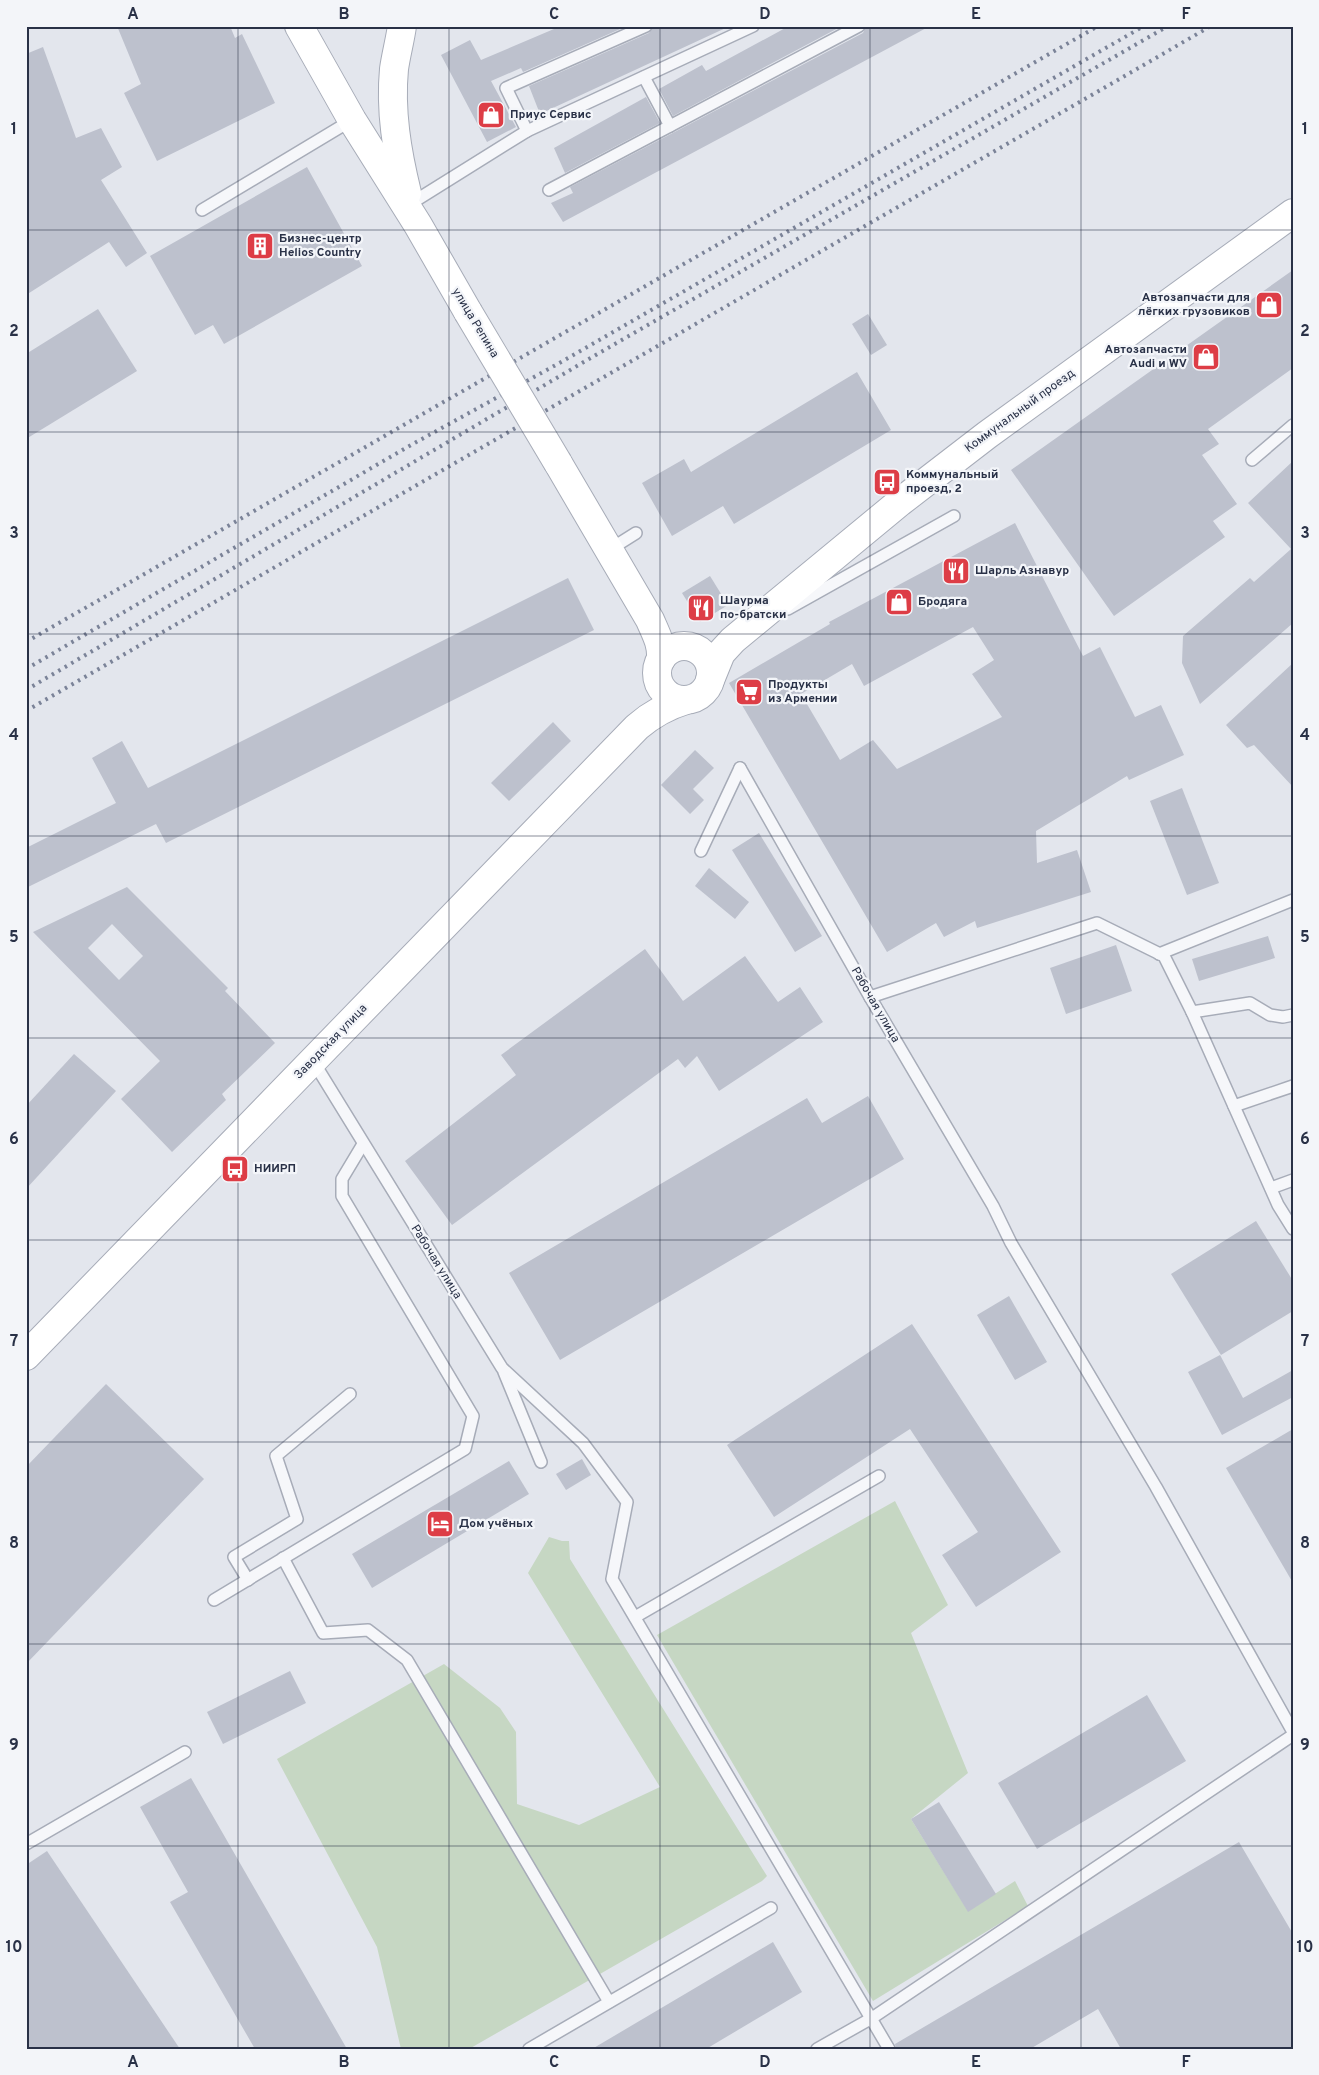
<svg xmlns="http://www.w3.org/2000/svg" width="1319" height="2075" font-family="Overpass,sans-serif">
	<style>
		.green { fill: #c6d7c3 }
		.building { fill: #bdc1cd; fill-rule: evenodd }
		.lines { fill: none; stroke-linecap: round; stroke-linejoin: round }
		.lane-casing { stroke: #a7acb8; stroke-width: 14 }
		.secondary-casing { stroke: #a7acb8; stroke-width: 30 }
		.lane { stroke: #f6f7fa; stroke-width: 11 }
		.secondary { stroke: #fff; stroke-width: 28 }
		.rail { stroke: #7b8398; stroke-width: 4; stroke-dasharray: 2.5 5; stroke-linecap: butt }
		.secondary-bridge-casing { stroke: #a7acb8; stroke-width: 30; stroke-linecap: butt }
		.secondary-bridge { stroke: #fff; stroke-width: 28 }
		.grid { fill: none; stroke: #293147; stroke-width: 1; stroke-opacity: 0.55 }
		.labels { text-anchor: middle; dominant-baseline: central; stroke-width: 4.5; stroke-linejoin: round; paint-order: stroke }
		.poi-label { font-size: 12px; font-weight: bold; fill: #293147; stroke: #f3f5f9; text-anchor: start }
		.street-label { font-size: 12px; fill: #293147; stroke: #f3f5f9 }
		.neatline { fill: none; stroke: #293147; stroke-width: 2 }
		.grid-label { font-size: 16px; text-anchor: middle; font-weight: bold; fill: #293147 }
	</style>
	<rect width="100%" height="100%" fill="#e3e6ed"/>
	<!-- green -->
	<g class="green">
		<polygon points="895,1501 948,1605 911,1633 968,1773 911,1819 968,1911 1015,1881 1028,1906 873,2001 657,1635"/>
		<polygon points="549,1537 562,1541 569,1541 570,1559 767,1876 762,1881 469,2049 401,2049 377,1947 277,1759 444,1664 500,1708 516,1732 517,1804 579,1825 660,1787 528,1573"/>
	</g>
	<!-- building -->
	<g class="building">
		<polygon points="117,26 230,26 235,38 242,34 275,103 157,161 124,93 141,84"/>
		<polygon points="561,26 627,26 523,72 521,68 491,81 516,127 487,142 441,55 470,40 481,60"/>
		<polygon points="653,26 730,26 540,114 529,86 649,33"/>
		<polygon points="789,26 842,26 673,116 659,89 702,65 706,71"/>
		<polygon points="866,26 930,26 563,222 551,203 573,193 570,187 863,33"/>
		<polygon points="43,47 76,138 101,128 122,167 101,180 147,253 126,267 109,242 26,295 26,54"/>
		<polygon points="646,97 660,123 565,173 554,148"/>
		<polygon points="307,167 362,266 224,344 213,325 195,335 150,256"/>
		<polygon points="1293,270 1293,368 1208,429 1219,444 1202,455 1237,504 1213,521 1225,537 1114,616 1011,470"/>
		<polygon points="98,309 137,371 26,439 26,354"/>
		<polygon points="868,314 887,345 871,355 852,324"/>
		<polygon points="857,372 891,430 734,524 723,506 672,536 642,483 684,459 691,472"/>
		<polygon points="1293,461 1293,623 1200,704 1182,663 1183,636 1250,578 1254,582 1291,549 1248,503"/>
		<path d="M 1015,523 L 1083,656 L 1100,647 L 1135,717 L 1161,705 L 1184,755 L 1129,780 L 1127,776 L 1036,831 L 1037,863 L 1077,850 L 1091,892 L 977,928 L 975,921 L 944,937 L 936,923 L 887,952 L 729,683 L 830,624 L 829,622 ZM 973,627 L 994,660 L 972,674 L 1002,717 L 897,769 L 873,740 L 840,760 L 801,694 L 852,664 L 864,686 Z"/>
		<polygon points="710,576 728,605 700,622 682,593"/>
		<polygon points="568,578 594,630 166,843 156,824 26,888 26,848 116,803 92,758 122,741 148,788"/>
		<polygon points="1293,663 1293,787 1254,745 1247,748 1226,725"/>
		<polygon points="553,722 571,741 509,801 491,783"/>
		<polygon points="695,750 714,768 693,789 704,800 690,814 661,785"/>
		<polygon points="1182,788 1219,883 1187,895 1150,801"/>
		<polygon points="759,833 822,936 795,952 732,850"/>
		<polygon points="709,868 749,902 735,919 695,886"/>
		<path d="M 127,887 L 228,988 L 225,991 L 275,1043 L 222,1094 L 226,1100 L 172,1152 L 121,1099 L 160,1061 L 33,932 ZM 112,924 L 143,956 L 119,980 L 88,948 Z"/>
		<polygon points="1268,936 1275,958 1199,981 1192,959"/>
		<polygon points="1116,945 1132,991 1066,1014 1050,968"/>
		<polygon points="645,949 683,1001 745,956 778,1002 800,987 823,1022 719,1091 697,1056 685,1068 678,1059 452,1225 405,1161 516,1075 501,1055"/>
		<polygon points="74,1054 116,1091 26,1189 26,1106"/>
		<polygon points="868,1096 904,1159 560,1360 509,1273 807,1098 822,1123"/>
		<polygon points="1256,1221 1293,1281 1293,1311 1221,1355 1171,1274"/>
		<polygon points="1009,1296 1047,1362 1015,1380 977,1315"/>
		<polygon points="912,1324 1061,1552 976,1607 942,1555 978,1532 910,1429 774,1517 727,1445"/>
		<polygon points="1220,1355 1243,1398 1293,1370 1293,1397 1222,1435 1188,1372"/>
		<polygon points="106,1384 204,1479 26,1664 26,1467"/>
		<polygon points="1293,1429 1293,1583 1226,1468"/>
		<polygon points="582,1459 591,1475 566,1490 556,1474"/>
		<polygon points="509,1461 529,1494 372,1588 352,1554"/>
		<polygon points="290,1671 306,1703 223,1744 207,1712"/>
		<polygon points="1147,1695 1186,1761 1037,1849 998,1783"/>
		<polygon points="191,1778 347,2049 255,2049 170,1902 188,1892 140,1807"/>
		<polygon points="939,1802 996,1894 968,1912 911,1819"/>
		<polygon points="1239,1842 1293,1934 1293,2049 1121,2049 1098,2009 1030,2049 896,2049 895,2044"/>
		<polygon points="47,1851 180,2049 26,2049 26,1865"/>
		<polygon points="773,1942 802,1992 706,2049 592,2049"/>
	</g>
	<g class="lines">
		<!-- lane casing -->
		<g class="lane-casing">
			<g id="lane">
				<polyline points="644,77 670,126"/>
				<polyline points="527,131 753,26"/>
				<polyline points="549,190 859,26"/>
				<polyline points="410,204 527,131 506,88 646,26"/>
				<polyline points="202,210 352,120"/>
				<polyline points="1252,460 1293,425"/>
				<polyline points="609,550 636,533"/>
				<polyline points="788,609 954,516"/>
				<polyline points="740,768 870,997 993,1206 1011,1243 1156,1487 1293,1732"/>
				<polyline points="701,851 740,768"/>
				<polyline points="1159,954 1293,900"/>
				<polyline points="870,997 1097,923 1164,956 1192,1012 1250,1003 1270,1015 1283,1017 1293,1015"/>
				<polyline points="1192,1012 1278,1205 1293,1229"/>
				<polyline points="313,1061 502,1368 583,1443 627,1502 612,1579 889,2049"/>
				<polyline points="1234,1106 1293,1086"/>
				<polyline points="1271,1188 1293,1180"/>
				<polyline points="504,1372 541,1462"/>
				<polyline points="283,1558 323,1633 368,1630 407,1660 609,2002"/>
				<polyline points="248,1580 234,1557 297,1519 276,1456 350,1394"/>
				<polyline points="214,1600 465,1449 473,1416 342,1196 342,1179 363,1144"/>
				<polyline points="635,1617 879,1476"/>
				<polyline points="26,1844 185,1752"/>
				<polyline points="529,2049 771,1908"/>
				<polyline points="817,2049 872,2018 1293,1735"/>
			</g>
		</g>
		<!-- secondary casing -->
		<g class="secondary-casing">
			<g id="secondary">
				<polyline points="299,26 352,120 418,225 468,312"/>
				<path d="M 402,26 C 400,40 396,55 394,69 C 390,111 397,152 407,193"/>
				<path d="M 558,463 L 650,620 C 656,634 662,644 661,659"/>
				<circle cx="684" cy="673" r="27"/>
				<polyline points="710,680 721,653 733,640 900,502 987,435 1293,213"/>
				<path d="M 26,1356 L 637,727 C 652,714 666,706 686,700"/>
			</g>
		</g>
		<!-- lane -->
		<use href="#lane" class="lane"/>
		<!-- secondary -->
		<use href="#secondary" class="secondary"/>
		<!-- rail -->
		<g class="rail">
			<polyline points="26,642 1098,26"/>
			<polyline points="26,669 411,445 563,361 1144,26"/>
			<polyline points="26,690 594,356 1168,26"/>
			<polyline points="26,711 1211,26"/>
		</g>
		<!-- secondary-bridge casing -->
		<g class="secondary-bridge-casing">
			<polyline id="secondary-bridge" points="468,312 558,463"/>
		</g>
		<!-- secondary-bridge -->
		<use href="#secondary-bridge" class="secondary-bridge"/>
	</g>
	<!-- grid -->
	<path class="grid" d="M 238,26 L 238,2049M 449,26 L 449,2049M 660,26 L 660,2049M 870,26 L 870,2049M 1081,26 L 1081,2049M 26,230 L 1293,230M 26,432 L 1293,432M 26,634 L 1293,634M 26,836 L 1293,836M 26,1038 L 1293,1038M 26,1240 L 1293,1240M 26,1442 L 1293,1442M 26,1644 L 1293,1644M 26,1846 L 1293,1846"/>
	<!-- icons -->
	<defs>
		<g id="shop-square" transform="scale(1.4375)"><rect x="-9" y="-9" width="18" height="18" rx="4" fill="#dd3d46" stroke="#f3f5f9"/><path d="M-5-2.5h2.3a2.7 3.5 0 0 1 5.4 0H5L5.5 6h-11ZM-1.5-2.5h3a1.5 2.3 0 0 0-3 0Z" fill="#fff"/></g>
		<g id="building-square" transform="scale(1.4375)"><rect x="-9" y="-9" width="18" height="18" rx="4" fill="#dd3d46" stroke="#f3f5f9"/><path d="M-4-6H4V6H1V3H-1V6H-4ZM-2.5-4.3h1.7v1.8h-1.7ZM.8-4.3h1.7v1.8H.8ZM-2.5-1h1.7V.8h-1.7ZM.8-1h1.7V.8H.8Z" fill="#fff"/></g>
		<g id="bus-square" transform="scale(1.4375)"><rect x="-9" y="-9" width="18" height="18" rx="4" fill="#dd3d46" stroke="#f3f5f9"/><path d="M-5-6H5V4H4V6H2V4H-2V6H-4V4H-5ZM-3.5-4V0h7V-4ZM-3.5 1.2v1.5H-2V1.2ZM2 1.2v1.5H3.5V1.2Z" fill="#fff"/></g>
		<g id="restaurant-square" transform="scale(1.4375)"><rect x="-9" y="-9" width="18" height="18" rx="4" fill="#dd3d46" stroke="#f3f5f9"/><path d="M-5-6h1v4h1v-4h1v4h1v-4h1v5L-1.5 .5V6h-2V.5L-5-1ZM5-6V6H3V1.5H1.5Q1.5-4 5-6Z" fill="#fff"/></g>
		<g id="supermarket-square" transform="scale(1.4375)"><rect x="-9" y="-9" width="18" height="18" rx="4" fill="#dd3d46" stroke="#f3f5f9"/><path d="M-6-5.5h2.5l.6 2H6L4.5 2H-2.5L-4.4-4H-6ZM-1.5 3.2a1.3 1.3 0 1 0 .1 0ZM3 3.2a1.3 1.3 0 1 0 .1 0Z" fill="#fff"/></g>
		<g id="hotel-square" transform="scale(1.4375)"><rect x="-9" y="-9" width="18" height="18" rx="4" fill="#dd3d46" stroke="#f3f5f9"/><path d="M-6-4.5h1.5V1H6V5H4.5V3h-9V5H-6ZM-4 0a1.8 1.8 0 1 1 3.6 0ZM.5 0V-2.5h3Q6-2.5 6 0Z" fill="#fff"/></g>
	</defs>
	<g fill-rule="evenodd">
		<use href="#shop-square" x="491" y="115"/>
		<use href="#building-square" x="260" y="246"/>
		<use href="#shop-square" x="1269" y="305"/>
		<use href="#shop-square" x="1206" y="357"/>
		<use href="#bus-square" x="887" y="482"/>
		<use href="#restaurant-square" x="956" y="571"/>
		<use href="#shop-square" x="899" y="602"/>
		<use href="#restaurant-square" x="701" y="608"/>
		<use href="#supermarket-square" x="749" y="692"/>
		<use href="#bus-square" x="235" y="1169"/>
		<use href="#hotel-square" x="440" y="1524"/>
	</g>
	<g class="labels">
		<!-- poi labels -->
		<g class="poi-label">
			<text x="510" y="115">Приус Сервис</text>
			<text x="279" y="239">Бизнес-центр<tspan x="279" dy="14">Helios Country</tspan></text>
			<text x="1250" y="298" text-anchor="end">Автозапчасти для<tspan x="1250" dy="14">лёгких грузовиков</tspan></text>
			<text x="1187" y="350" text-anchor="end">Автозапчасти<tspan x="1187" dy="14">Audi и WV</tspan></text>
			<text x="906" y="475">Коммунальный<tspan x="906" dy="14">проезд, 2</tspan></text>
			<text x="975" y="571">Шарль Азнавур</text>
			<text x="720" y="601">Шаурма<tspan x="720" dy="14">по-братски</tspan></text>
			<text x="918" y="602">Бродяга</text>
			<text x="768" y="685">Продукты<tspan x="768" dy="14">из Армении</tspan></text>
			<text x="254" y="1169">НИИРП</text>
			<text x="459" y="1524">Дом учёных</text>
		</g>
		<!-- street labels -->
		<g class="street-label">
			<text transform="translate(475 323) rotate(59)">улица Репина</text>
			<text transform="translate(1020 411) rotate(-36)">Коммунальный проезд</text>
			<text transform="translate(875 1005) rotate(60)">Рабочая улица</text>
			<text transform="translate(331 1042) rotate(-46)">Заводская улица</text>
			<text transform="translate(436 1262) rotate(58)">Рабочая улица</text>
		</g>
	</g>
	<!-- border -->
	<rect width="1319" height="2075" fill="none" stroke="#f3f5f9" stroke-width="55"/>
	<rect x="28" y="28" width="1264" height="2020" class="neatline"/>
	<g class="grid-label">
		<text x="133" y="19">A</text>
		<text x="344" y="19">B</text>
		<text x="554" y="19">C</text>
		<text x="765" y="19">D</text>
		<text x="976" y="19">E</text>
		<text x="1186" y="19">F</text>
		<text x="14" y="134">1</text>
		<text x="1305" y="134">1</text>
		<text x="14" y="336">2</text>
		<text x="1305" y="336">2</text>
		<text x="14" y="538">3</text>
		<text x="1305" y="538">3</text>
		<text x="14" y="740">4</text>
		<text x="1305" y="740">4</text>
		<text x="14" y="942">5</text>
		<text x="1305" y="942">5</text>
		<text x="14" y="1144">6</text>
		<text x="1305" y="1144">6</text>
		<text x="14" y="1346">7</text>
		<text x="1305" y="1346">7</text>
		<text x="14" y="1548">8</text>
		<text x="1305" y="1548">8</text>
		<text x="14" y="1750">9</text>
		<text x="1305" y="1750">9</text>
		<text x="14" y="1952">10</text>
		<text x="1305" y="1952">10</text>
		<text x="133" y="2067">A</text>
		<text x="344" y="2067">B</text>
		<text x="554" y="2067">C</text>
		<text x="765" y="2067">D</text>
		<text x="976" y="2067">E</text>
		<text x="1186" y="2067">F</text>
	</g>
</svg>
